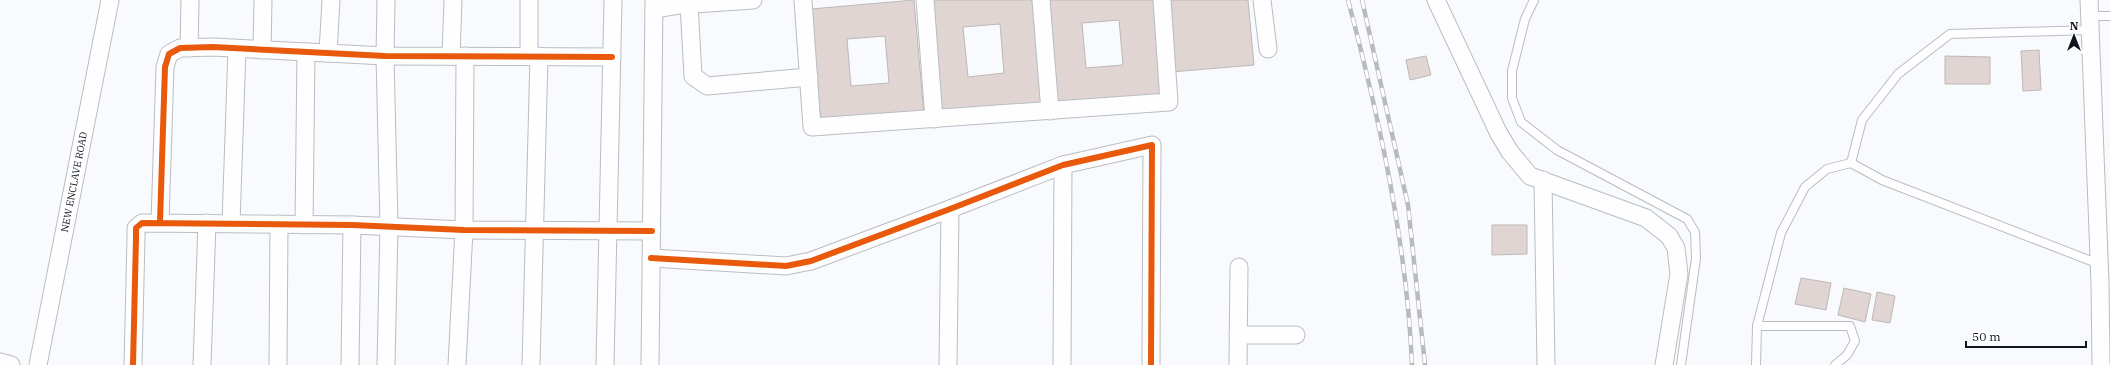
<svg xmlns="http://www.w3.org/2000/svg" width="2110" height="365" font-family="'IBM Plex Serif',serif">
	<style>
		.building { fill: #e0d5d2; stroke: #bdb8b7; fill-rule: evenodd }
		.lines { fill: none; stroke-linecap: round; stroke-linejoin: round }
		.service-casing { stroke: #b8bdc3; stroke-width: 10 }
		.minor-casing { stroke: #b8bdc3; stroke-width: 19 }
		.service { stroke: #fefeff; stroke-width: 8 }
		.minor { stroke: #fefeff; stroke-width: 17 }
		.rail-casing { stroke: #b9babc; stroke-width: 4.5 }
		.rail { stroke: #fff; stroke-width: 3; stroke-dasharray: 9; stroke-linecap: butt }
		.cycleway-casing { stroke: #fff; stroke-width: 8 }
		.cycleway { stroke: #e8590c; stroke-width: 6 }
		.labels { text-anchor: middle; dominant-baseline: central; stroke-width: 3.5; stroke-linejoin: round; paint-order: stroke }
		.street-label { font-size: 10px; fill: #0e151e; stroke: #fff }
	</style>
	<rect width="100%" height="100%" fill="#f8fafd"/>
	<!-- building -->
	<g class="building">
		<path d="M 914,0 L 924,116 L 821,125 L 811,9 ZM 885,36 L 889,83 L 851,86 L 847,39 Z"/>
		<path d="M 929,0 L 1032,0 L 1042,107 L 939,116 ZM 1000,24 L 1004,73 L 968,77 L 963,27 Z"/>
		<path d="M 1047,0 L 1154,0 L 1162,97 L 1057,106 ZM 1119,20 L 1123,65 L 1086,68 L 1082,23 Z"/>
		<polygon points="1164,0 1248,0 1254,65 1171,72"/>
		<polygon points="2039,50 2041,90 2023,91 2021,51"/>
		<polygon points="1426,56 1431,75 1410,80 1406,60"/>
		<polygon points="1945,56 1990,57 1990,84 1945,84"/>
		<polygon points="1492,225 1527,225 1527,254 1492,255"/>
		<polygon points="1801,278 1831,283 1826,310 1795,304"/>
		<polygon points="1844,288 1871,294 1865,322 1838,315"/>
		<polygon points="1877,292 1895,296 1890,323 1872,320"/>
	</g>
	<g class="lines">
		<!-- service casing -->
		<g class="service-casing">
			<g id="service">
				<polyline points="1534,0 1525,19 1512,71 1512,98 1521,122 1557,150 1687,219 1695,232 1696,258 1681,365"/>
				<polyline points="2089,16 2110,16"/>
				<polyline points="1851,163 1862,120 1898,74 1950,34 2090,30"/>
				<polyline points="1757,326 1850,326 1855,341 1847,355 1835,365"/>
				<polyline points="1756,365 1757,326 1781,233 1805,187 1827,169 1851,163 1882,180 2099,264"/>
			</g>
		</g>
		<!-- minor casing -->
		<g class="minor-casing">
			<g id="minor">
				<polyline points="386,0 385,56 389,226 386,365"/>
				<polyline points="803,0 812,127 1169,102 1162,0"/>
				<polyline points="925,0 934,119"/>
				<polyline points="1041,0 1050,111"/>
				<polyline points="1262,0 1268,49"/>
				<polyline points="1436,0 1498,132 1510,152 1530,176 1646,218 1669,236 1676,248 1679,274 1664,365"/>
				<polyline points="2089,0 2100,283 2101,365"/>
				<polyline points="689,4 693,76 707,86 809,77"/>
				<polyline points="654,9 679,5 753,0"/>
				<polyline points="189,48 190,0"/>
				<polyline points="262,50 263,0"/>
				<polyline points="328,53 331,0"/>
				<polyline points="451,56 453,0"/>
				<polyline points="529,56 529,0"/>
				<polyline points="1543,180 1546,365"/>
				<polyline points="160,222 165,67 169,54 180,48 213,47 385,56 612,57"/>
				<polyline points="231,223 237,49"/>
				<polyline points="304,225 306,52"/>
				<polyline points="651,258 786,266 811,261 950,209 1063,165 1152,145 1151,365"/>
				<polyline points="1238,335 1296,335"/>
				<polyline points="0,362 11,365"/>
				<polyline points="38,365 110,0"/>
				<polyline points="133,365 136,238 136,228 142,223 352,225 464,230 652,231"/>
				<polyline points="202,365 207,223"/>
				<polyline points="278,365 279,224"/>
				<polyline points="350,365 352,225"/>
				<polyline points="457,365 464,230 465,56"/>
				<polyline points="531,365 539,56"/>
				<polyline points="605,365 613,0"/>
				<polyline points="650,365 654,0"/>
				<polyline points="948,365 950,209"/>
				<polyline points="1062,365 1063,165"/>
				<polyline points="1238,365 1239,267"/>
			</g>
		</g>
		<!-- service -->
		<use href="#service" class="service"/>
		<!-- minor -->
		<use href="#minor" class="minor"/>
		<!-- rail casing -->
		<g class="rail-casing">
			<g id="rail">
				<path d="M 1348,0 C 1379,117 1407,244 1412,365"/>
				<polyline points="1362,0 1408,205 1425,365"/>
			</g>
		</g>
		<!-- rail -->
		<use href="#rail" class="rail"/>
		<!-- cycleway casing -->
		<g class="cycleway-casing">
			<g id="cycleway">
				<polyline points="160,222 165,67 169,54 180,48 213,47 385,56 612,57"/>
				<polyline points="651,258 786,266 811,261 950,209 1063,165 1152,145 1151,365"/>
				<polyline points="133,365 136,238 136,228 142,223 352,225 464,230 652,231"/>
			</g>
		</g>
		<!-- cycleway -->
		<use href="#cycleway" class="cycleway"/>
	</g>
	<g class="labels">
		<!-- street labels -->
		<g class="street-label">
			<text transform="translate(74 182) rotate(-79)">NEW ENCLAVE ROAD</text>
		</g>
	</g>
	<!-- north arrow -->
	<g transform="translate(2074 36)" stroke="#ffffff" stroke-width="3" paint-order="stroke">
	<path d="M0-3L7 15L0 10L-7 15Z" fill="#0e151e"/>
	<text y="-6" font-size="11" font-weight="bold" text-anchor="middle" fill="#0e151e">N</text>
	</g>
	<!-- scale -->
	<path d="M1966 341v6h120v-6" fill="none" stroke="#0e151e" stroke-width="2"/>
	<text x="1972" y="341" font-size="12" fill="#0e151e" stroke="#ffffff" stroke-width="3" paint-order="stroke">50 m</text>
</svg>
